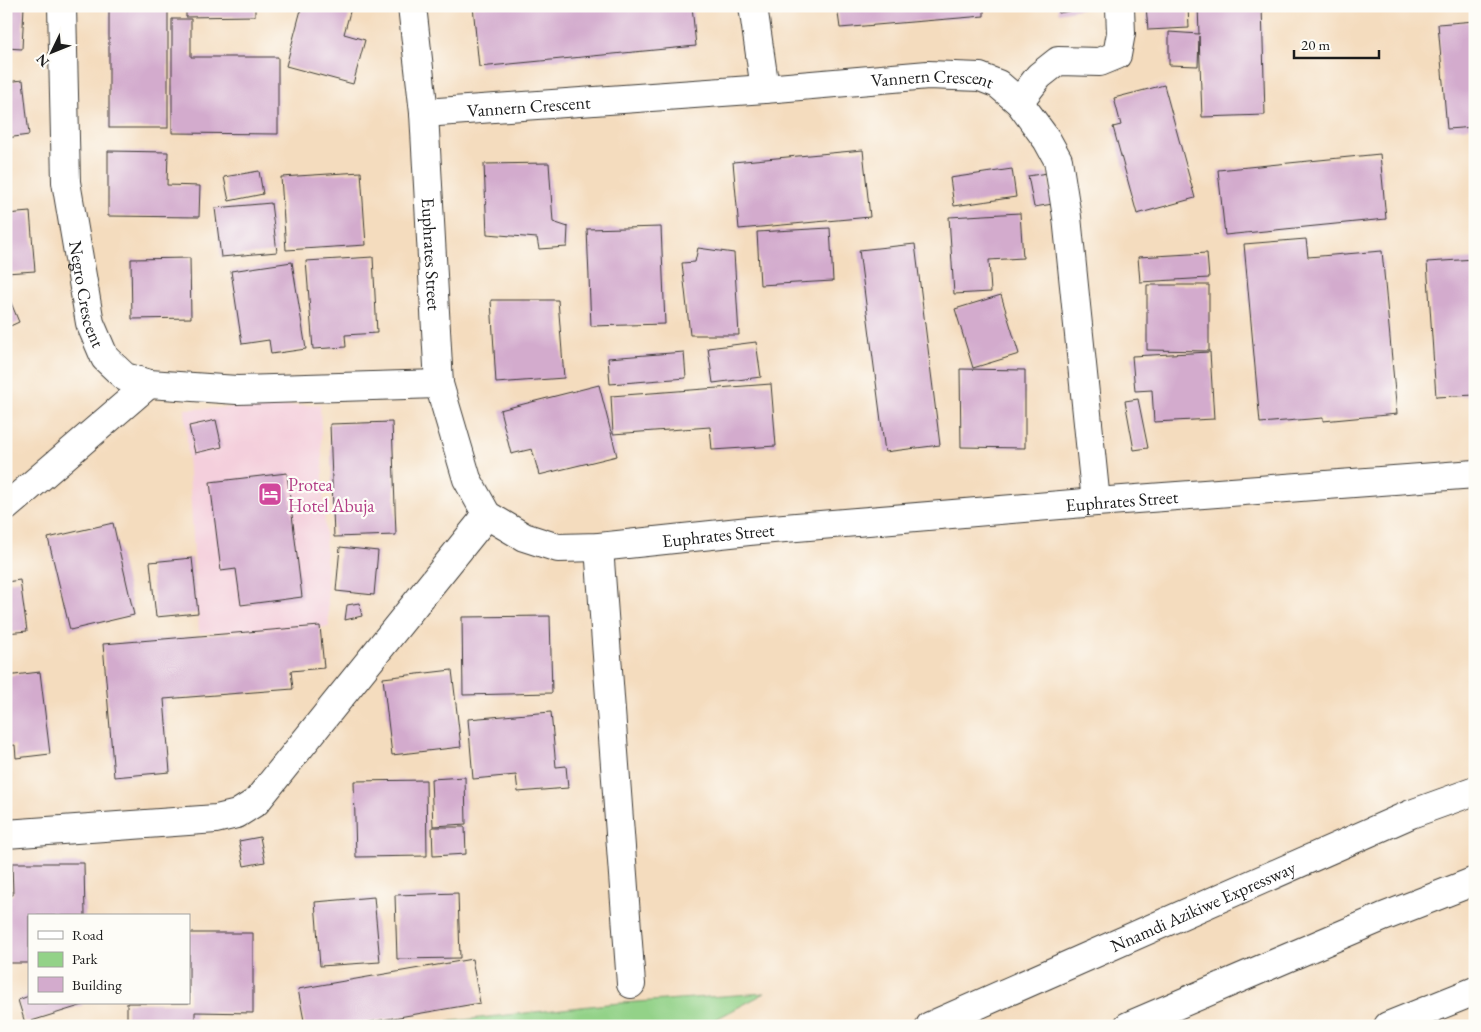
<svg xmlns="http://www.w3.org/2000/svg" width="1481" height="1032" font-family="'EB Garamond',serif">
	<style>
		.built { fill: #f4cfdc }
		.green { fill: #93d288; stroke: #587752 }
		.building { fill: #d3abcd }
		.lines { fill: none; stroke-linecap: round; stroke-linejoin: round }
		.minor-casing { stroke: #3c3934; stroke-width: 30 }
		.highway-casing { stroke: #3c3934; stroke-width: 30 }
		.minor { stroke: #fff; stroke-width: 28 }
		.highway { stroke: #fff; stroke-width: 28 }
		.labels { text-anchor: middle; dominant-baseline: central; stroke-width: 4.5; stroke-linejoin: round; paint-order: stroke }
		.street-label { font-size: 18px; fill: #1c1c1c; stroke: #fdfcf7 }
		.hotel-label { font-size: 18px; fill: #b23c85; stroke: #fdfcf7; text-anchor: start }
	</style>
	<rect width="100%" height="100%" fill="#fdfcf7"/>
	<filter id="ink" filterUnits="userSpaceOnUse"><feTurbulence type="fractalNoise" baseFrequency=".02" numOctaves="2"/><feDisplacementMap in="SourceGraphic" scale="10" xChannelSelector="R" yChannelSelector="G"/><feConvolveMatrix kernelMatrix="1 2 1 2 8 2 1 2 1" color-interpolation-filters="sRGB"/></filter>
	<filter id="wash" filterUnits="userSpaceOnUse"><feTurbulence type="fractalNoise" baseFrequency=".0096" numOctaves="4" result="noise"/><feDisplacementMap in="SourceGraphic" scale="20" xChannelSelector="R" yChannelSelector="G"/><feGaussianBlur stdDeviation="1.12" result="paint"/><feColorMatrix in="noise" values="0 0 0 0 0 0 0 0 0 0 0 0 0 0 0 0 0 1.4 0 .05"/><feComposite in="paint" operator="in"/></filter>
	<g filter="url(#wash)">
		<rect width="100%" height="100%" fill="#f4dcbe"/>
		<!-- built -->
		<polygon class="built" points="320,405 329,627 199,633 185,409"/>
		<!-- green -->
		<polygon class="green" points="765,993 703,1026 407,1026 608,1004"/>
		<g id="blocks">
			<!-- building -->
			<g class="building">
				<polygon points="6,6 24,6 22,49 6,48"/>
				<rect x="109" y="6" width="59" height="122"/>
				<polygon points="186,6 255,6 255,16 186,17"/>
				<polygon points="302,6 344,6 351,8 344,34 365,40 353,84 286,66"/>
				<polygon points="473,6 692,6 696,46 479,67"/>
				<polygon points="837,6 984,6 984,16 840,28"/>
				<polygon points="1057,6 1090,6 1090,7 1059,13"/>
				<polygon points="1146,6 1188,6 1189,28 1148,30"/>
				<polygon points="1198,6 1262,6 1265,115 1202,117 1199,36 1198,66 1169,65 1169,32 1199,34"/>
				<polygon points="172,19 191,19 191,57 278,57 278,134 172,133"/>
				<polygon points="1475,21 1475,127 1447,129 1438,24"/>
				<polygon points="23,80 29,135 6,138 6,82"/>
				<polygon points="1164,85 1195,198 1137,214 1113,127 1121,125 1114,98"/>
				<polygon points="6,144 10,166 6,166"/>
				<polygon points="863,150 870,217 739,229 733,162"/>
				<polygon points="108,151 168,152 167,185 200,186 199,217 108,216"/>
				<polygon points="1380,154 1386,219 1225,235 1218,170"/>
				<polygon points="549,163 553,222 568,227 567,247 539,249 537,238 487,234 484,164"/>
				<polygon points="1012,169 1016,197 954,206 950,178"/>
				<polygon points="259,171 263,194 229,201 224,177"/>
				<polygon points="361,172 366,245 286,250 281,177"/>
				<polygon points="1047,173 1053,204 1034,207 1028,176"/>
				<polygon points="271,203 277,252 221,257 215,208"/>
				<polygon points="30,212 35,271 6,273 6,214"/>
				<polygon points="1020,213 1023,258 989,260 991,292 954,294 949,217"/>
				<polygon points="661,227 665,324 591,326 587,229"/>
				<polygon points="830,228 833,281 760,285 757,232"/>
				<polygon points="1306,239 1308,257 1382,251 1397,414 1323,421 1323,418 1260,423 1244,244"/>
				<polygon points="915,244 940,445 885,452 859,250"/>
				<polygon points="698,248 734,253 739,335 690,335 682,263 695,262"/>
				<polygon points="1207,253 1209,278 1140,282 1138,257"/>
				<polygon points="373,257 377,333 345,335 346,347 313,349 306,261"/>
				<polygon points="190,258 191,318 132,319 131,259"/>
				<polygon points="1475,259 1475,395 1436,397 1427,262"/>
				<polygon points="292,262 306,349 271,354 269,340 242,344 231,271"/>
				<polygon points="1147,285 1209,285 1209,351 1147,350"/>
				<polygon points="1001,295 1019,354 973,368 955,309"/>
				<polygon points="9,298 19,322 6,328 6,300"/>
				<polygon points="491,300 558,300 564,378 496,383"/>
				<polygon points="756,342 761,377 713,383 708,348"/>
				<polygon points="684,352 686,378 610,384 608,358"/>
				<polygon points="1210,352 1214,419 1154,422 1152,390 1135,391 1132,356"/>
				<polygon points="960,369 1025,370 1025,448 961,447"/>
				<polygon points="771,384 776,446 712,450 710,427 613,434 611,396"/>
				<polygon points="599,385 617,456 539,475 532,449 511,454 500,410"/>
				<polygon points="1138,399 1148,448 1134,450 1125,401"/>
				<polygon points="216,420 222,447 195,453 189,426"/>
				<polygon points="392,422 396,535 334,537 330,424"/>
				<polygon points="287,473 302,597 241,605 236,569 221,571 210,482"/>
				<polygon points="113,523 134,615 70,630 48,538"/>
				<polygon points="340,547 378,551 374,595 336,591"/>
				<polygon points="192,558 198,613 156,617 150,562"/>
				<polygon points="20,580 27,631 6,633 6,582"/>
				<polygon points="359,603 362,616 345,620 347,605"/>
				<polygon points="550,616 552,693 463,695 462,617"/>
				<polygon points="320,626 324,668 291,671 293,689 164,699 170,772 114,777 103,644"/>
				<polygon points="452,670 461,747 392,755 383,678"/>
				<polygon points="40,672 50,754 16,758 15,745 6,746 6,676"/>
				<polygon points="551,712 556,767 566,766 568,788 518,792 516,775 473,779 468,719"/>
				<polygon points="465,777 466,824 433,826 431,779"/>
				<polygon points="426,780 427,856 356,857 354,781"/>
				<polygon points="432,827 465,827 466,854 433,856"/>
				<polygon points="260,837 265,862 244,866 239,841"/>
				<polygon points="12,863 84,863 85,916 29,916 29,963 6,963 6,895 13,895"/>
				<polygon points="458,893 460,958 397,959 395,895"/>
				<polygon points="374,897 380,962 320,966 315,902"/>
				<polygon points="189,933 253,933 253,1013 195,1012 195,1026 127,1026 127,1003 189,1003"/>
				<polygon points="472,959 480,1003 347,1026 305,1026 298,989"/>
				<polygon points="29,996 29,1003 82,1003 83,1005 25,1023 18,1000"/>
			</g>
		</g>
	</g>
	<g filter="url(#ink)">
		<use href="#blocks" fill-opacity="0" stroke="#3c3934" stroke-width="1"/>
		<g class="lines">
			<!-- minor casing -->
			<g class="minor-casing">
				<g id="minor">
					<path id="s1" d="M 62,6 L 66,182 L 90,323 L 105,358 L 125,377 L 149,384 L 237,390 L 439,384"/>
					<path id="s2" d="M 412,6 L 424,113 L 439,384 L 467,479 L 487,515 L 524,537 L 558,548 L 599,547 L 749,531 L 1096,502 L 1475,474"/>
					<polyline points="753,6 765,89"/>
					<polyline points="1019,102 1039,76 1058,61 1100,62 1117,55 1121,33 1120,8"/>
					<path id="s3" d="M 424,113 L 765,89 L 928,75 L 980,77 L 998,84 L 1019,102 L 1047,140 L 1058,160 L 1067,217 L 1096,502"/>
					<polyline points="6,507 149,384"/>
					<polyline points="599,547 631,984"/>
					<polyline points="6,834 216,819 237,814 256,802 487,515"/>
				</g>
			</g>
			<!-- highway casing -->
			<g class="highway-casing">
				<g id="highway">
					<path id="s4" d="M 930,1026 L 1411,814 L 1475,791"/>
					<polyline points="1128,1026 1383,917 1475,881"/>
					<polyline points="1388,1026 1475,991"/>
				</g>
			</g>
			<!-- minor -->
			<use href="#minor" class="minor"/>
			<!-- highway -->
			<use href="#highway" class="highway"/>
		</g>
	</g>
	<!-- icons -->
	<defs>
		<g id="hotel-square" transform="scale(1.25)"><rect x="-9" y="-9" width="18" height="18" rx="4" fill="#d1479c" stroke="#fdfcf7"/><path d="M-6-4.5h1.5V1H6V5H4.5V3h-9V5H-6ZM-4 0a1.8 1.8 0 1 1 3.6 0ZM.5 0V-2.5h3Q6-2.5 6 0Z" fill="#fff"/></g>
	</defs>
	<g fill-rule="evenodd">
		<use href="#hotel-square" x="270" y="494"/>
	</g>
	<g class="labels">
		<!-- street labels -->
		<g class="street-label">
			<text stroke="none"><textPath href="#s3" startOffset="510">Vannern Crescent</textPath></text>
			<text stroke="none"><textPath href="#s3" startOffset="105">Vannern Crescent</textPath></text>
			<text stroke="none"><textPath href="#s2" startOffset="249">Euphrates Street</textPath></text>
			<text stroke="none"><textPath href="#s1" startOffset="290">Negro Crescent</textPath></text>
			<text stroke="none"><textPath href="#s2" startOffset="1164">Euphrates Street</textPath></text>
			<text stroke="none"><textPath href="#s2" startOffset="759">Euphrates Street</textPath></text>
			<text stroke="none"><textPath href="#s4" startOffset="298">Nnamdi Azikiwe Expressway</textPath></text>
		</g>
		<!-- hotel labels -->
		<g class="hotel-label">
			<text x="288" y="484">Protea<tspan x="288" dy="21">Hotel Abuja</tspan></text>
		</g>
	</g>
	<!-- margin -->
	<rect width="1481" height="1032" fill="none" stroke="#fdfcf7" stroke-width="25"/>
	<!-- legend -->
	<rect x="28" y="914" width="162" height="90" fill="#fdfcf7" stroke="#a3a29f"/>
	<rect x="38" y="931" width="25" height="8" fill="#ffffff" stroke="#a3a29f"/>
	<text x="72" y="940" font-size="15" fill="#1c1c1c">Road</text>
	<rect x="38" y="952" width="25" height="15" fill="#93d288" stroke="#a3a29f"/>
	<text x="72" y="964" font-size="15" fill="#1c1c1c">Park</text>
	<rect x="38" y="977" width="25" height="15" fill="#d3abcd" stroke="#a3a29f"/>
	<text x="72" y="990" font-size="15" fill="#1c1c1c">Building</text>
	<!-- north arrow -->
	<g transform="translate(52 52) rotate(227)" stroke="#fdfcf7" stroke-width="4" paint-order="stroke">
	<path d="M0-4L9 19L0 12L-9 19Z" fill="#1c1c1c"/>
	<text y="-8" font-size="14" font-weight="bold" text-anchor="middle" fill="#1c1c1c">N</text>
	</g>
	<!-- scale -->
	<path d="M1294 50v8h85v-8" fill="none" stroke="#1c1c1c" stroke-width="2.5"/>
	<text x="1301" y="50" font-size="15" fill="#1c1c1c" stroke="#fdfcf7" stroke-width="4" paint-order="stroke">20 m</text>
</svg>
